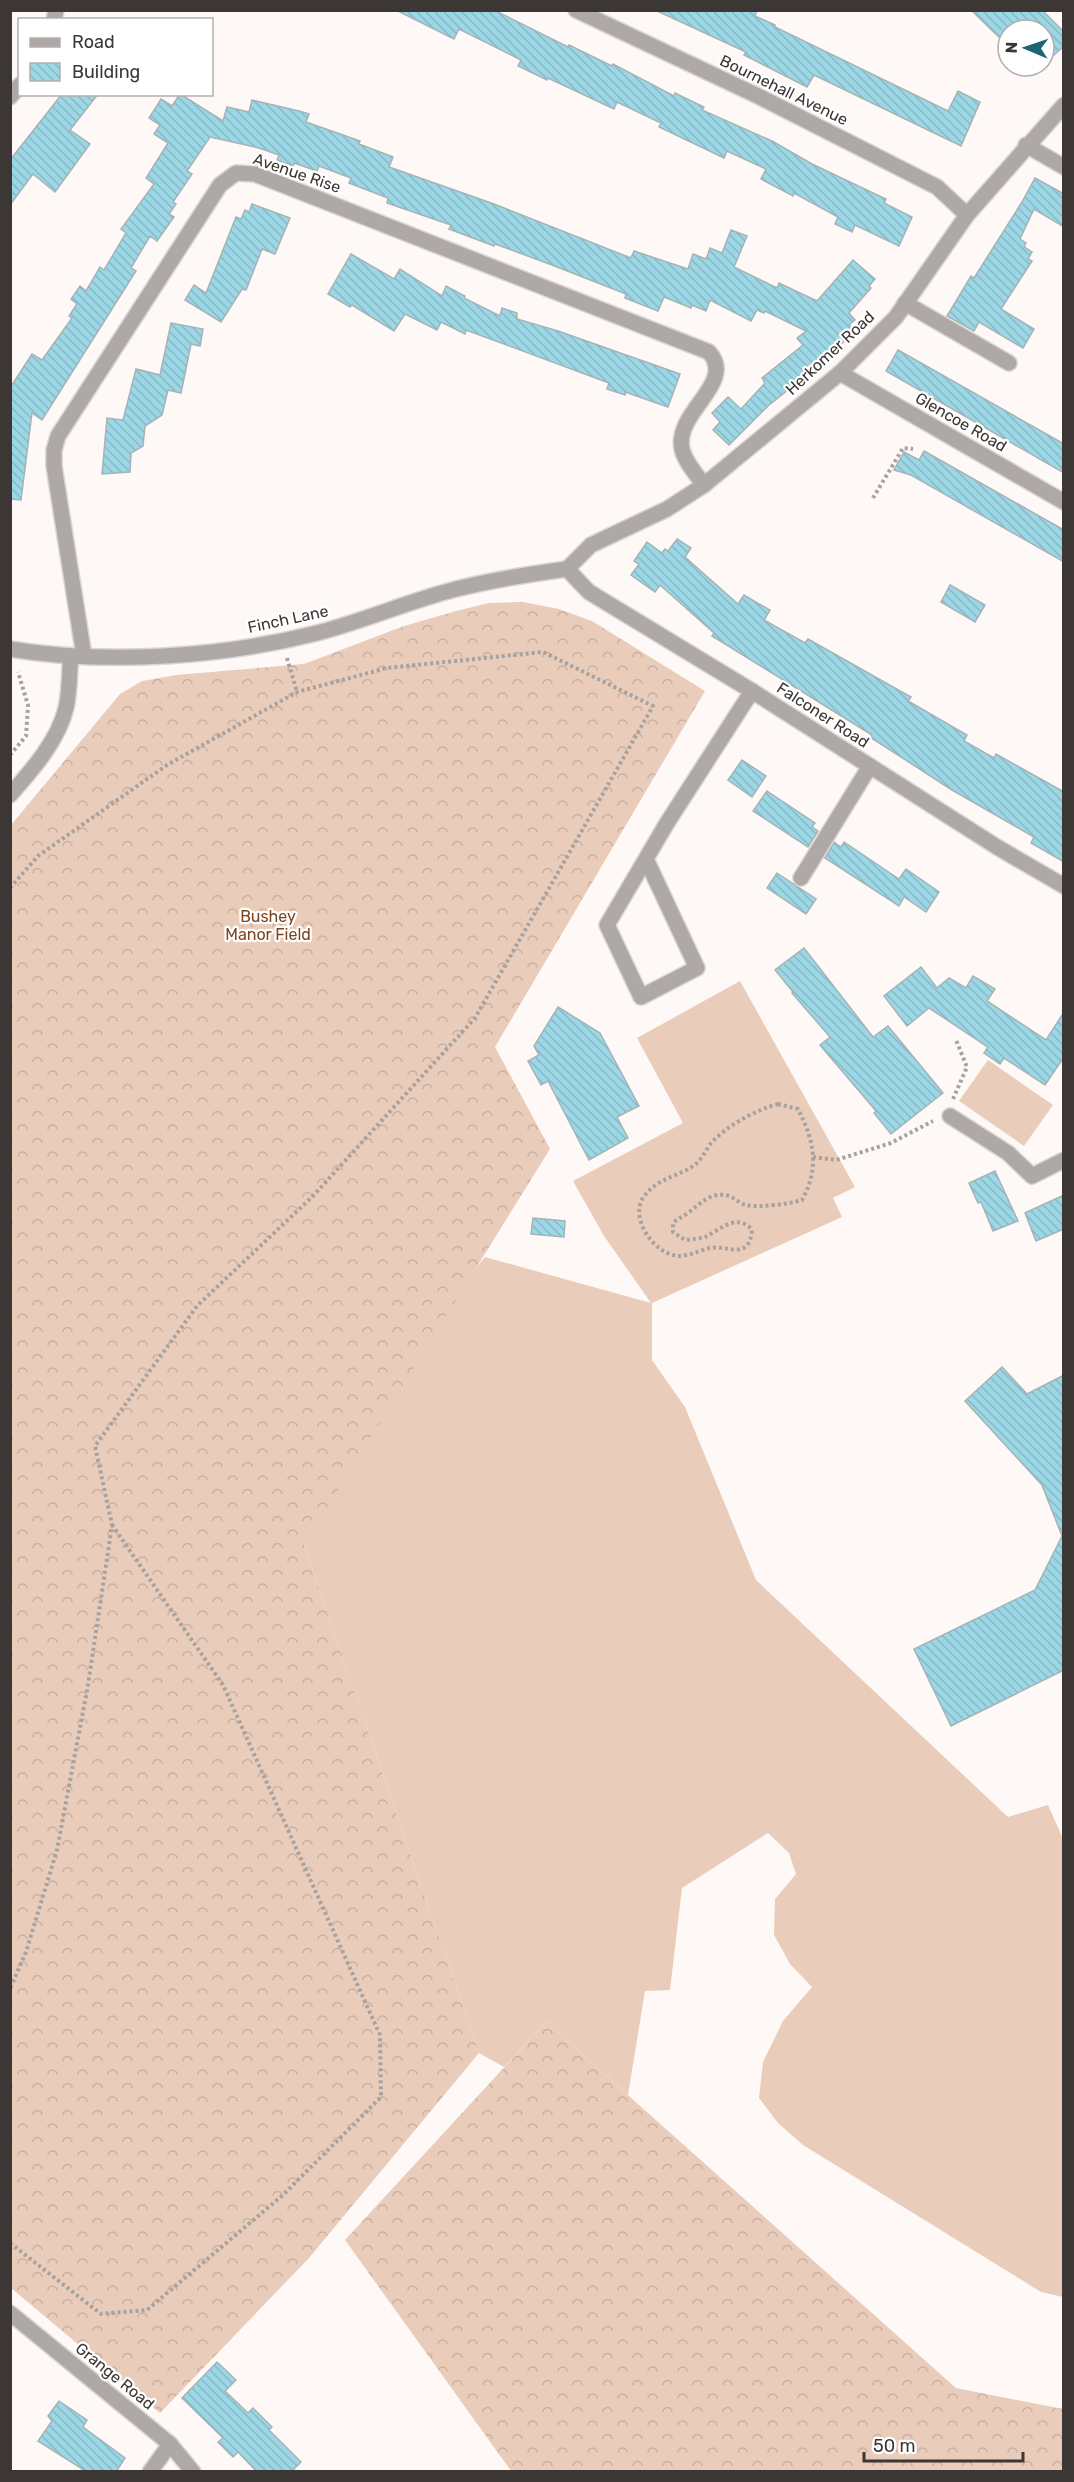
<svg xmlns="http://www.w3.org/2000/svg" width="1074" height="2482" font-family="Rubik,sans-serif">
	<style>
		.grass { fill: #eaccba }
		.forest { fill: url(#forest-crowns) }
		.building { fill: url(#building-back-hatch); stroke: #a5b3b6; stroke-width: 1.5 }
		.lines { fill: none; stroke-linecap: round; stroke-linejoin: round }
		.minor-casing { stroke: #dbd6d4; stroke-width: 18 }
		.path { stroke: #a7a2a0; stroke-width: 4; stroke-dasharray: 3 3; stroke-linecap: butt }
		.minor { stroke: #aea9a6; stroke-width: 15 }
		.labels { text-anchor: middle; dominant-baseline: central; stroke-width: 4.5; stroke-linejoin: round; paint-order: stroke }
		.street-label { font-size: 16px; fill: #3c3734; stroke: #fff }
		.park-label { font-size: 16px; fill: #7d451e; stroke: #fff }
	</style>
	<defs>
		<pattern id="forest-crowns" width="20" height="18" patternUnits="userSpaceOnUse" patternTransform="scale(1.5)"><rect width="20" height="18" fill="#eaccba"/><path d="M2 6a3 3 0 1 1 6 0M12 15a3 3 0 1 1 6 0" fill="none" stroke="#cab0a0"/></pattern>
		<pattern id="building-back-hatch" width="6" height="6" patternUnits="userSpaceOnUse" patternTransform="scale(1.5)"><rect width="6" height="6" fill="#9cd7e6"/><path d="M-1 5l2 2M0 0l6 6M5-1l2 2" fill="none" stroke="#87b9c6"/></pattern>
	</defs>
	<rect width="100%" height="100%" fill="#fef9f7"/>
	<!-- grass -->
	<g class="grass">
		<polygon points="740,981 855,1187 833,1198 842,1217 652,1303 652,1360 685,1407 756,1580 1008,1817 1048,1805 1064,1841 1063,2297 1041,2292 803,2145 778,2123 759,2098 763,2062 783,2021 812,1987 790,1964 774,1935 775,1899 796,1874 789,1853 768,1833 682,1888 670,1990 645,1991 628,2095 546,2022 504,2067 479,2053 304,1545 350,1423 485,1257 651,1303 604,1236 573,1181 683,1123 637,1038"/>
		<polygon points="988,1060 1053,1105 1024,1146 959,1101"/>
	</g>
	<!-- forest -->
	<g class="forest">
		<polygon points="523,602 559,609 592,621 705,691 495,1047 550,1149 304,1545 479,2053 309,2258 160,2413 11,2288 11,825 120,694 142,681 176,675 304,664 404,626 456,611 489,603"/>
		<polygon points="546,2022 956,2388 1063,2409 1063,2471 511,2471 345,2240"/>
	</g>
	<!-- building -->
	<g class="building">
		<polygon points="396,10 494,10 568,47 569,45 612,66 613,64 674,96 675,93 704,107 702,110 772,141 812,164 886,199 884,203 912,217 899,246 855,225 852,232 835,224 838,217 794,193 793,196 761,179 766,169 727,151 724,158 659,127 661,123 617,102 614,109 548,78 547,80 518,66 521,60 459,29 454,39"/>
		<polygon points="655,10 757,10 755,16 775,25 775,27 948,111 958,91 980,102 961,146 814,75 807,87 744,55 746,52"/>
		<polygon points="971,10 1042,10 1064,32 1064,46 1054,55 1044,44 1044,30 1008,30 1008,46"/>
		<polygon points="62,94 98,94 70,130 90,144 55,192 33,174 10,205 10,160"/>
		<polygon points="180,94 223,121 227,107 249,112 252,100 299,111 309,114 306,122 360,141 359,144 393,157 389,167 494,204 631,258 634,251 688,269 693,254 706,259 710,248 722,253 731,230 747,236 734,267 777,288 779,283 817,301 853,260 875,279 869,286 871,288 849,313 855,320 849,325 856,332 798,379 799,381 768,406 729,445 713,430 720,422 712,413 728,397 741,409 765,383 762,378 803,345 797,338 806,331 765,311 764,313 757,310 751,321 710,300 706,311 692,305 691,308 664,297 658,311 625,298 626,294 552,265 495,244 494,246 449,229 451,225 387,203 388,198 349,183 351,178 319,166 317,171 294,163 293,166 277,160 279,155 259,148 210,137 187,171 192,174 173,202 176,204 169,214 174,217 157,241 150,236 131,268 136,271 42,420 32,413 21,500 10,499 10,388 32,354 42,360 72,318 69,316 77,304 71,299 80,286 86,291 100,267 104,270 126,233 121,229 154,184 146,178 168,143 154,134 160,125 149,118 161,99 172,106"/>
		<polygon points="1035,178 1064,194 1064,227 1034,209 1020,239 1026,243 1024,247 1032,252 1028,259 1032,261 1001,309 1034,329 1023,348 979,322 974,331 947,316 971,276 974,278 1022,202"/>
		<polygon points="252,204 290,218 275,254 262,249 246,290 242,289 221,322 185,300 194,285 206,293 236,217 241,219 245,210 249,212"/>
		<polygon points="351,254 394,279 400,269 442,296 446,286 465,296 464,298 500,316 502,308 517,313 517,319 558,331 680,374 668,407 625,392 625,395 607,389 609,383 466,330 465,334 441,322 437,330 405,314 394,331 352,305 350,307 328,294"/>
		<polygon points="171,323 203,329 200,346 191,344 181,393 168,390 162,415 145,426 143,446 131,453 130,472 102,474 107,418 123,420 136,369 160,375"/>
		<polygon points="898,350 1064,444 1064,473 886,371"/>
		<polygon points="924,451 1064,530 1064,562 911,475 894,470 904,452 919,460"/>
		<polygon points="677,539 691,548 685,557 738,604 744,595 759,604 770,610 764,620 805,643 808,639 911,697 908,701 967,735 964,741 994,758 996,754 1064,792 1064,862 1031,843 1034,837 952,790 870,737 872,735 712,636 714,633 660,585 655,592 631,575 639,564 634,561 647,542 662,553 665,549 668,551"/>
		<polygon points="950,585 985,605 975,622 941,602"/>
		<polygon points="742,760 766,776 752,797 728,780"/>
		<polygon points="767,791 815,823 812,827 818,831 808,847 753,811"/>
		<polygon points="834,842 841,847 844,842 899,879 906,869 939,892 926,912 904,897 899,906 825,858"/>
		<polygon points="777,873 816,899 806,914 767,888"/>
		<polygon points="804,948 873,1037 888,1026 943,1093 891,1134 874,1113 876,1111 820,1045 830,1037 792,993 793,992 775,970"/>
		<polygon points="921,967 937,988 949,978 966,988 973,976 995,989 987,1001 1046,1040 1064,1012 1064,1057 1045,1085 1004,1058 1000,1064 984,1053 988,1047 929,1008 907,1026 884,996"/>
		<polygon points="558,1007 600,1033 639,1106 617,1117 628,1138 589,1160 548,1081 541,1085 528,1061 539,1055 534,1046"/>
		<polygon points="995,1171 1018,1221 993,1231 981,1202 978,1203 969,1183"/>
		<polygon points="1064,1195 1064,1229 1036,1241 1025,1213"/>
		<polygon points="533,1218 565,1221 564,1237 531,1234"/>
		<polygon points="1002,1367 1027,1394 1064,1375 1064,1670 951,1726 914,1649 1035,1590 1062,1536 1042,1485 965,1401"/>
		<polygon points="217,2362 236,2380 225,2391 248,2413 253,2408 272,2427 269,2430 301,2462 291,2472 257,2472 238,2452 233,2457 218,2442 223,2438 182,2398"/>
		<polygon points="59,2401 87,2420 83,2427 125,2458 116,2472 87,2472 38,2441 52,2421 48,2416"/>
	</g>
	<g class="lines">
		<!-- minor casing -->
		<g class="minor-casing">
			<g id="minor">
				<polyline points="576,10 758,96 937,187 967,215"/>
				<polyline points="54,20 56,10"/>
				<polyline points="10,97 20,85"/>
				<polyline points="1026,145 1064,167"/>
				<polyline points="905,303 1009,363"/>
				<polyline points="840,373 1064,502"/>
				<polyline points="567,569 591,545 667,509 704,485 840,373 896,317 967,215 1064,105"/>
				<polyline points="567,569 589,592 752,691 997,847 1064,886"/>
				<path d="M 10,649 C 107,665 223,657 317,633 C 364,621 409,601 456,589 C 492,580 530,574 567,569"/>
				<path d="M 84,656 L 54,466 L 54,450 L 58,436 L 220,185 L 236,173 L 255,174 L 709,352 C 737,383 674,412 682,449 C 685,462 696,474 704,485"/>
				<path d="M 10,795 C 32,770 58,741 66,708 C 70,691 69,673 71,656"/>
				<polyline points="646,859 697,968 641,997 607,925 667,823 752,691"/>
				<polyline points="801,878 870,766"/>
				<polyline points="950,1116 1008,1153 1032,1176 1064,1160"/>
				<polyline points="10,2313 170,2444 193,2472"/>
				<polyline points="150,2472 170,2444"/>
			</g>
		</g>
		<!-- path -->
		<g class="path">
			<polyline points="873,498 903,448 913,449"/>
			<polyline points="287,658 297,692"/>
			<polyline points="10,755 26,736 28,705 18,672"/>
			<polyline points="10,888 38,856 167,765 297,692 387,668 543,652 653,706 475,1018 313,1196 197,1306 95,1446 112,1525 88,1685 57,1850 26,1952 10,1989"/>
			<polyline points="953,1099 967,1067 956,1040"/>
			<path d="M 778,1104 L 798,1109 C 814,1140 820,1168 802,1200 C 790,1204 758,1208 746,1205 C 740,1204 735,1198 729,1196 C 711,1191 701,1203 688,1213 C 683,1217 678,1218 673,1223 L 673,1232 L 685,1240 C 692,1239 699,1239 705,1237 C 720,1230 737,1212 752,1230 C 749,1261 729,1245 710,1248 C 700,1250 689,1256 679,1256 C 654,1255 627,1216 645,1195 C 659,1177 681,1176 696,1164 C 702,1159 706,1149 712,1142 C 728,1125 756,1110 778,1104 Z"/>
			<polyline points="813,1157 836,1160 891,1143 933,1121"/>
			<polyline points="10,2243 101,2314 147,2310 283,2195 381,2097 380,2035 223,1685 112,1525"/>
		</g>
		<!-- minor -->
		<use href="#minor" class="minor"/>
	</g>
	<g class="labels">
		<!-- street labels -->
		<g class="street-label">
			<text transform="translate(784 90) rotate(26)">Bournehall Avenue</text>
			<text transform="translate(297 173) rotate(19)">Avenue Rise</text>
			<text transform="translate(830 353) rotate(-43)">Herkomer Road</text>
			<text transform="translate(961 422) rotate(30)">Glencoe Road</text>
			<text transform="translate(288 619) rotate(-12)">Finch Lane</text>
			<text transform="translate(823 715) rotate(33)">Falconer Road</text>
			<text transform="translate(115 2376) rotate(39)">Grange Road</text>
		</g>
		<!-- park labels -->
		<g class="park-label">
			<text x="268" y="916">Bushey<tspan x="268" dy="18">Manor Field</tspan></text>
		</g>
	</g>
	<!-- border -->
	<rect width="1074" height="2482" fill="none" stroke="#3c3734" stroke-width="24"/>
	<!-- legend -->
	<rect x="18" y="18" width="195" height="78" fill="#ffffff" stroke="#b1afae" stroke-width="1.5"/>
	<rect x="30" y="38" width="30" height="9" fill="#aea9a6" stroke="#b1afae" stroke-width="1.5"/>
	<text x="72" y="48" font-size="18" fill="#3c3734">Road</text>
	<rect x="30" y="63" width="30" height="18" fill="url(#building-back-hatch)" stroke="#b1afae" stroke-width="1.5"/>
	<text x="72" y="78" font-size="18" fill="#3c3734">Building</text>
	<!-- north arrow -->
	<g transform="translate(1026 48) rotate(272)"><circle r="28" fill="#ffffff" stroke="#b1afae" stroke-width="1.5"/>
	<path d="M0-4.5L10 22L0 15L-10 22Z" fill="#1d6474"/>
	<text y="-9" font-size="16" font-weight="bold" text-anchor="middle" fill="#3c3734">N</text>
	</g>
	<!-- scale -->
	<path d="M864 2452v9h159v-9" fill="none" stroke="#3c3734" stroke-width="3"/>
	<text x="873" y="2452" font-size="18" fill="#3c3734" stroke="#ffffff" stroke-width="4.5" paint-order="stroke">50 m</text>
</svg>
